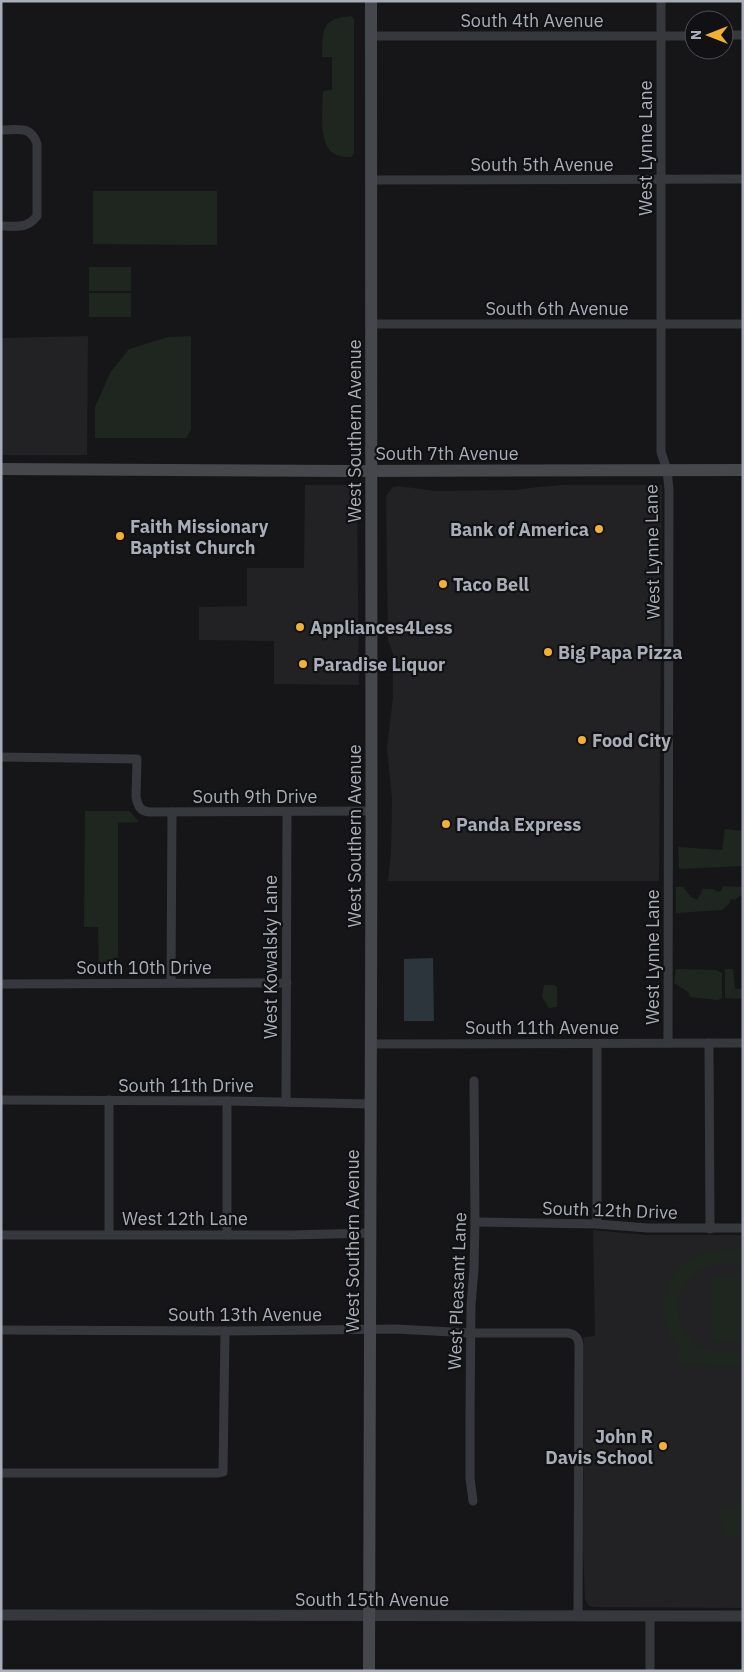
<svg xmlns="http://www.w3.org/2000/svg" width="744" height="1672" font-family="'IBM Plex Sans',sans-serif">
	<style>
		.built { fill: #222225 }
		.green { fill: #1e261f }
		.water { fill: #2c353c }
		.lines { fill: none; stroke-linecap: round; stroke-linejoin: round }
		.minor { stroke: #37383d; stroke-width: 9 }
		.tertiary { stroke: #37383d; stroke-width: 11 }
		.secondary { stroke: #45474d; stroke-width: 12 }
		.poi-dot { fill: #f2b134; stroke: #111113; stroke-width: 2 }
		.labels { text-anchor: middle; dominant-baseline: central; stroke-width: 4.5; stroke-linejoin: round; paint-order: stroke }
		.street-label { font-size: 18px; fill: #a8adb8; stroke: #111113 }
		.poi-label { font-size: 18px; font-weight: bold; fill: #a8adb8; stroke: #111113; text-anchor: start }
	</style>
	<rect width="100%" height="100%" fill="#161618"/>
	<!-- built -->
	<g class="built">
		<polygon points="88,336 87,455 1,455 1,338"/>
		<polygon points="305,485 345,485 350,487 355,492 357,498 359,685 274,684 274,641 199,640 199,607 247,606 247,568 304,568"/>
		<polygon points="563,485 662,485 659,881 388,881 391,853 392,800 387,749 393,696 393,654 388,640 386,496 392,488 398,486 435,491 515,490 538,487"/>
		<polygon points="593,1230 646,1235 743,1235 743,1608 593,1607 589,1606 585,1600 583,1549 584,1343 583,1337 595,1336"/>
	</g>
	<!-- green -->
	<g class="green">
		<path d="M 352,16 L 354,19 L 354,153 L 352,157 C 348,157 344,157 340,156 C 316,151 323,109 323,91 L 332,90 L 332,57 L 322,57 C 323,29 321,18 352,16 Z"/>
		<polygon points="93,191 217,191 217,245 93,244"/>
		<rect x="89" y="267" width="42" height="24"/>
		<rect x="89" y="293" width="42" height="24"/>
		<polygon points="191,336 191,430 186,438 95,438 95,407 110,373 129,349 168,337"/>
		<polygon points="85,811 129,811 139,822 118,823 118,974 99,975 98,927 84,927"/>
		<polygon points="725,829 743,831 743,866 679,869 678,847 722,850"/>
		<polygon points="723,886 743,887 743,896 741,895 735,900 731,899 729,904 722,910 676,913 676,887 683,887 691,897 697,900 703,889 713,889 718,892 721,891"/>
		<polygon points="676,969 716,970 722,973 722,998 718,1000 690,997 688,992 674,983"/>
		<polygon points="725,969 733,969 735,989 743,989 743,999 725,998"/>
		<polygon points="544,985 554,985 557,987 557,1007 549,1008 542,997"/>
		<path d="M 743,1249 L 743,1264 C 733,1264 721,1263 712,1266 C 680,1274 666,1316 691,1340 C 704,1353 726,1352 743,1352 L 743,1367 L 678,1365 L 678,1353 L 683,1352 C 678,1349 675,1343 671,1337 C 657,1312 663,1279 687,1261 C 704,1249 723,1249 743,1249 Z"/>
		<polygon points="713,1277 743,1278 743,1342 713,1342"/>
		<path d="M 743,1500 L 743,1531 L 734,1538 L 724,1537 L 719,1514 C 724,1506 729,1509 736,1505 C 739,1504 740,1502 743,1500 Z"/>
	</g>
	<!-- water -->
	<polygon class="water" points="433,958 434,1021 404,1021 404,959"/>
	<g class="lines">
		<!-- minor -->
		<g class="minor">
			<polyline points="661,1 661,452 667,470 669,490 668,1043"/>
			<polyline points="724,35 743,35"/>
			<polyline points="371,36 694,36"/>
			<path d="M 1,130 C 18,130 31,125 37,144 L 37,216 C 27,229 17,226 1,226"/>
			<polyline points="371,180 743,179"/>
			<polyline points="371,324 743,324"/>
			<path d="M 1,757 L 137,759 L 136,797 C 138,806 140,811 149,812 L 372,811"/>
			<polyline points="171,983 172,812"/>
			<polyline points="1,984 287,983"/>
			<polyline points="709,1043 710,1229"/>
			<polyline points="371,1044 743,1043"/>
			<polyline points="597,1044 597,1224"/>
			<polyline points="1,1100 227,1101 370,1104"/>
			<polyline points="286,1102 287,812"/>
			<polyline points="475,1222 597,1224 647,1228 743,1228"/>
			<polyline points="109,1234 109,1100"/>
			<polyline points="1,1235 291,1235 370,1233"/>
			<polyline points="227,1235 227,1101"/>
			<path d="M 1,1330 L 225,1331 L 396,1329 L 471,1333 L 568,1333 C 575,1334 578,1337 579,1345 L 578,1616"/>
			<polyline points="1,1473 217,1473 223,1472 225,1331"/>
			<polyline points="473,1501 470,1478 470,1414 471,1305 474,1269 475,1222 474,1081"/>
			<polyline points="650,1671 650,1616"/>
		</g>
		<!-- tertiary -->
		<polyline class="tertiary" points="1,1615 743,1616"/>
		<!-- secondary -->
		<g class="secondary">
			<polyline points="1,469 350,471 743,470"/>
			<path d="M 369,1671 C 369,1114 375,558 371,1"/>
		</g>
	</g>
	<!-- markers -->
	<g class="poi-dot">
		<circle cx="599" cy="529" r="5"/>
		<circle cx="120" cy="536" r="5"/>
		<circle cx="443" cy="584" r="5"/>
		<circle cx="300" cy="627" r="5"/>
		<circle cx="548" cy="652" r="5"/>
		<circle cx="303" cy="664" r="5"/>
		<circle cx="582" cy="740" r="5"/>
		<circle cx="446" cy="824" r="5"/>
		<circle cx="663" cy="1446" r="5"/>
	</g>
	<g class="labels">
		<!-- street labels -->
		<g class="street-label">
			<text x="532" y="20">South 4th Avenue</text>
			<text transform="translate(645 148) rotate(-90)">West Lynne Lane</text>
			<text x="542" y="164">South 5th Avenue</text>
			<text x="557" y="308">South 6th Avenue</text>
			<text transform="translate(354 431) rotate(-90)">West Southern Avenue</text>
			<text x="447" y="453">South 7th Avenue</text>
			<text transform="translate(652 552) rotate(-91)">West Lynne Lane</text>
			<text x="255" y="796">South 9th Drive</text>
			<text transform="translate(354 836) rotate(-90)">West Southern Avenue</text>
			<text transform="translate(270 957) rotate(-90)">West Kowalsky Lane</text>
			<text transform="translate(652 957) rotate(-90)">West Lynne Lane</text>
			<text x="144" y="967">South 10th Drive</text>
			<text x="542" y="1027">South 11th Avenue</text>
			<text x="186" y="1085">South 11th Drive</text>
			<text transform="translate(610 1210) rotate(2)">South 12th Drive</text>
			<text x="185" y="1218">West 12th Lane</text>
			<text transform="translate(352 1241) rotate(-90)">West Southern Avenue</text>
			<text transform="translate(457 1291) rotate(-88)">West Pleasant Lane</text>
			<text x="245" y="1314">South 13th Avenue</text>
			<text x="372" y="1599">South 15th Avenue</text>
		</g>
		<!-- poi labels -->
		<g class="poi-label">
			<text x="130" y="526">Faith Missionary<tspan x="130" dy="21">Baptist Church</tspan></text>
			<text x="589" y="529" text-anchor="end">Bank of America</text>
			<text x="453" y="584">Taco Bell</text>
			<text x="310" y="627">Appliances4Less</text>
			<text x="558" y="652">Big Papa Pizza</text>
			<text x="313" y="664">Paradise Liquor</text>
			<text x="592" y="740">Food City</text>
			<text x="456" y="824">Panda Express</text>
			<text x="653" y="1436" text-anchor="end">John R<tspan x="653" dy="21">Davis School</tspan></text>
		</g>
	</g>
	<!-- border -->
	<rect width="744" height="1672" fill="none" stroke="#a8adb8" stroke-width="5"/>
	<!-- north arrow -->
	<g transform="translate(709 35) rotate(270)"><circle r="24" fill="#111113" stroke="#4d4f55"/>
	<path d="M0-4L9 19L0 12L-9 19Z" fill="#f2b134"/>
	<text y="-8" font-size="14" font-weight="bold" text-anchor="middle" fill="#a8adb8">N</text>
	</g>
</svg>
